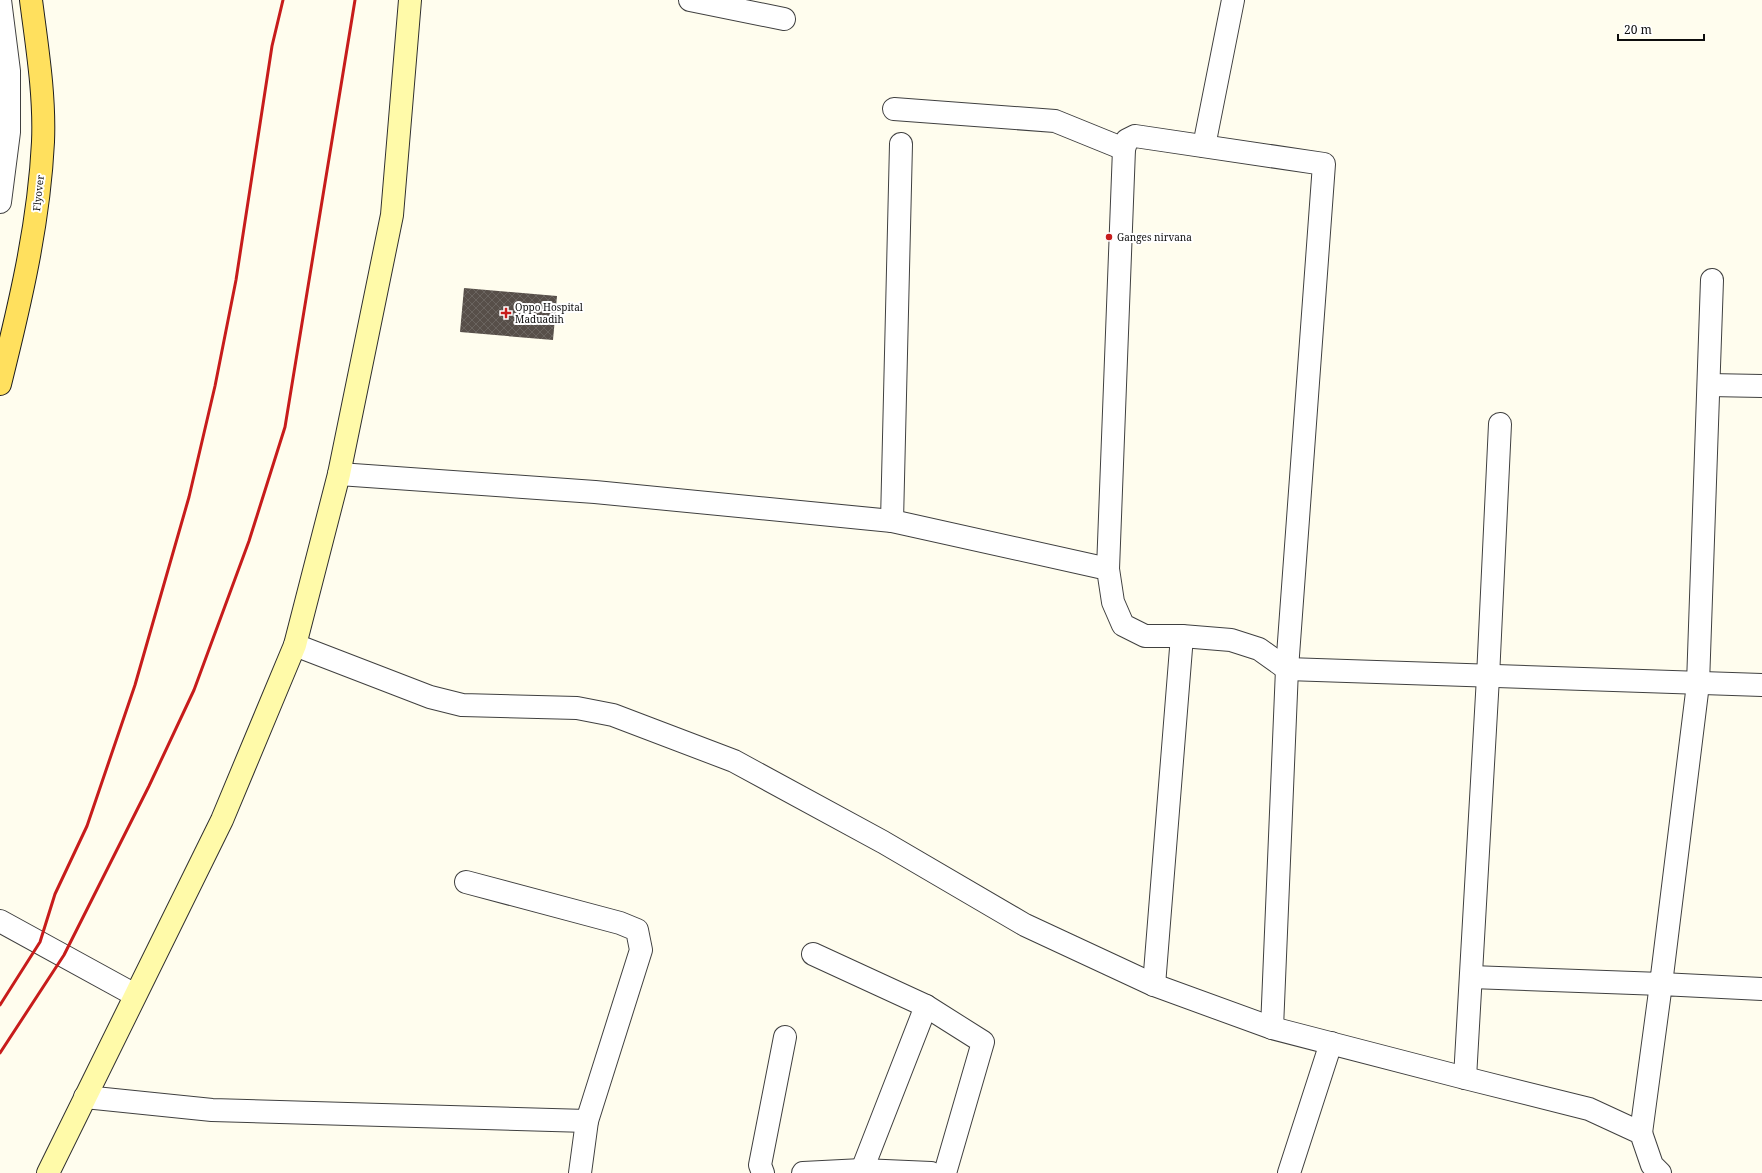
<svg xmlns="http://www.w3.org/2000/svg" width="1762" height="1173" font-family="'Noto Serif',serif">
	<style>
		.building { fill: url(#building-cross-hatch) }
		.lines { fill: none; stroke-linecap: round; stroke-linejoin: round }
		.street-casing { stroke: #404040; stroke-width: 24 }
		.secondary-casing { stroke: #2f2f2f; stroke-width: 24 }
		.primary-casing { stroke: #1e1e1e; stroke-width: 24 }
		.street { stroke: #fff; stroke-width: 22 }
		.secondary { stroke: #fffaa9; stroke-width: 22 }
		.primary { stroke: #ffe05e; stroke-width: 22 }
		.rail { stroke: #c71c1b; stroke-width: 3 }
		.poi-dot { fill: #c71c1b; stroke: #fff; stroke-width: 1.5 }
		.labels { text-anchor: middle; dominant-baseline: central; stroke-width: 4; stroke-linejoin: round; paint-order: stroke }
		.street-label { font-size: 10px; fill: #0d0d0d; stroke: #fff }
		.poi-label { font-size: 10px; fill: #0d0d0d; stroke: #fff; text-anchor: start }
	</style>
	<defs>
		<pattern id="building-cross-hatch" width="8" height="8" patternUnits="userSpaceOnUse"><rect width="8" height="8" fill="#574f49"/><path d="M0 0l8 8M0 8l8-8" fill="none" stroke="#6a645f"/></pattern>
	</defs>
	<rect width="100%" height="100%" fill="#fffdee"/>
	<!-- building -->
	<polygon class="building" points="464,288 557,296 553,340 460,332"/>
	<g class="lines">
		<!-- street casing -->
		<g class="street-casing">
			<g id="street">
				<polyline points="690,0 784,19"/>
				<polyline points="894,109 1055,121 1124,149"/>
				<polyline points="1204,146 1233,0"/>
				<polyline points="0,202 9,132 9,71 0,0"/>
				<polyline points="1709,385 1762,386"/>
				<polyline points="339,474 595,492 892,521 1108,569 1113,602 1123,625 1145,636 1182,636 1231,640 1259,649 1287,669 1762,685"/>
				<polyline points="892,521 901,144"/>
				<polyline points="1108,569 1124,149 1127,140 1135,136 1324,164 1287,669 1272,1028"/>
				<polyline points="295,645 430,697 462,705 577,708 613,715 734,761 883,842 1025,925 1154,985 1272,1028 1465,1078 1589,1109 1641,1133 1652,1165 1660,1173"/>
				<polyline points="466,882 620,923 637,930 641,950 587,1121 580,1173"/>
				<polyline points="0,921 135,995"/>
				<polyline points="813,954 926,1006 983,1042 945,1173"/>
				<polyline points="1471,977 1661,984 1698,684 1712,280"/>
				<polyline points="1154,985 1182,636"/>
				<polyline points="1465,1078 1488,677 1500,424"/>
				<polyline points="85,1097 212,1110 587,1121"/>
				<polyline points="1641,1133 1661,984 1762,989"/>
				<polyline points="862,1170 926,1006"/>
				<polyline points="763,1173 760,1165 785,1037"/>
				<polyline points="803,1173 862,1170 931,1173"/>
				<polyline points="1289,1173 1331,1043"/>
			</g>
		</g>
		<!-- secondary casing -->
		<g class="secondary-casing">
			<polyline id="secondary" points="48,1173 222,820 295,645 339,474 392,215 410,0"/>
		</g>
		<!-- primary casing -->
		<g class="primary-casing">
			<path id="primary" d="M 0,384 C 20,304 39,224 43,142 C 45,95 37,47 31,0"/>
		</g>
		<!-- street -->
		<use href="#street" class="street"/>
		<!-- secondary -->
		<use href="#secondary" class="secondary"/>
		<!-- primary -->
		<use href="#primary" class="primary"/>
		<!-- rail -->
		<g class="rail">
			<polyline points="0,1005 40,942 55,894 87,826 135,685 189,497 215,386 236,280 272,46 283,0"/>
			<polyline points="0,1053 64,955 149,786 194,690 249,541 285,427 355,0"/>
		</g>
	</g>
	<!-- markers -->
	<g class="poi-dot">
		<circle cx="1109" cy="237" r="4"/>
		<path d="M504 307h4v4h4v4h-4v4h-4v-4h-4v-4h4z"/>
	</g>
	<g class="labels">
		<!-- street labels -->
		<g class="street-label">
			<text transform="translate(38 193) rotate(-84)">Flyover</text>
		</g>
		<!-- poi labels -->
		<g class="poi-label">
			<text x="1117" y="237">Ganges nirvana</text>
			<text x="515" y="307">Oppo Hospital<tspan x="515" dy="12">Maduadih</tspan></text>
		</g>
	</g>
	<!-- scale -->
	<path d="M1618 34v6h86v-6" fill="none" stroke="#0d0d0d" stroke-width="2"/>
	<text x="1624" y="34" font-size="12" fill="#0d0d0d" stroke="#ffffff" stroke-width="3" paint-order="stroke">20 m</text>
</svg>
